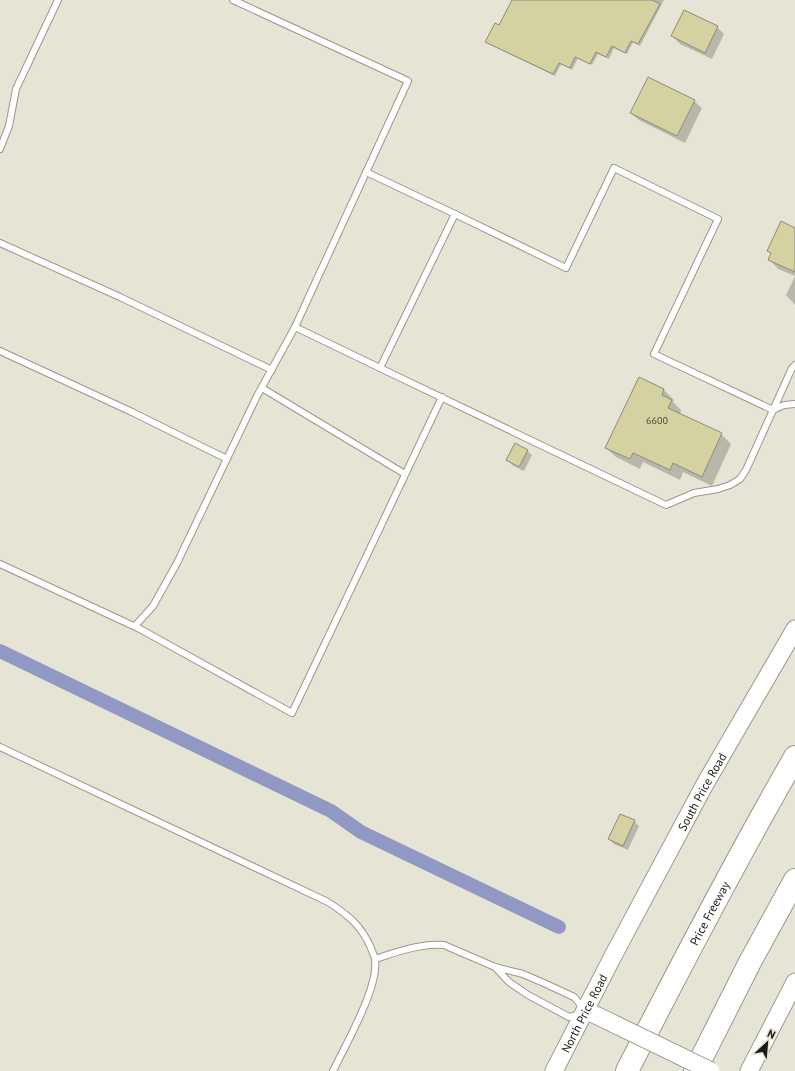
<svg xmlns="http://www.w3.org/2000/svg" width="795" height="1071" font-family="'PT Sans',sans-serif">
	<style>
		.shadow { fill: #0003 }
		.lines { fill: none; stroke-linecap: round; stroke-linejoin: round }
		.canal { stroke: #9298c4; stroke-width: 14 }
		.building { fill: #d5d2a2; stroke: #8c8b7c }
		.lane-casing { stroke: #999889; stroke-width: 8 }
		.secondary-casing { stroke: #999889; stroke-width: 19 }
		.highway-casing { stroke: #999889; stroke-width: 24 }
		.lane { stroke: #fff; stroke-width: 6 }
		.secondary { stroke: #fff; stroke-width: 17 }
		.highway { stroke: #fff; stroke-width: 22 }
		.secondary-bridge-casing { stroke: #999889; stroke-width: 19; stroke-linecap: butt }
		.secondary-bridge { stroke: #fff; stroke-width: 17 }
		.labels { text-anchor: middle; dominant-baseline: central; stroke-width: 3; stroke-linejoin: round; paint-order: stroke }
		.number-label { font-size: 10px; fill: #494838 }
		.street-label { font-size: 12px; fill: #1a1a14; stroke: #e6e5d5 }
	</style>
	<rect width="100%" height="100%" fill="#e6e5d5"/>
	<!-- shadow -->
	<g class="shadow">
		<polygon points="513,0 664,0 640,46 633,42 627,54 614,48 609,59 598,54 592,65 578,58 572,70 561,64 555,76 489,44 487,42 499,26"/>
		<polygon points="717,27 724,34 712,59 680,44 672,36"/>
		<polygon points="694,101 702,108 685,143 639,120 631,113"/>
		<polygon points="795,229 795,305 786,295 795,276 778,269 769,259 771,254 768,251"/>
		<polygon points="639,378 664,390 674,400 673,402 681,410 680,414 721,434 731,444 712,486 683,472 680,480 643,462 640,469 616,457 606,448"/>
		<polygon points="527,451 532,455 524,471 512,465 508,460"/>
		<polygon points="634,821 639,826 628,850 614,844 609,839"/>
	</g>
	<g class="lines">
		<!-- canal -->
		<polyline class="canal" points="0,651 331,811 361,832 559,927"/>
	</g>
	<!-- building -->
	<g class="building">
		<polygon points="512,0 652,0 660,4 638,44 631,41 625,53 612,46 606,57 596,52 590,64 575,57 570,68 559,63 553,74 485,42 495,23 499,25"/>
		<polygon points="684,10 718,26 705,53 671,36"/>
		<polygon points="648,77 695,100 677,136 630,113"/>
		<polygon points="781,221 795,228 795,272 768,260 771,253 767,251"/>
		<polygon points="639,377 664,389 662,395 672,400 668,408 722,433 702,477 673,463 670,470 633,453 630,459 605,448"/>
		<polygon points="515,443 528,450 519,467 506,460"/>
		<polygon points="620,814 635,820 623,846 608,839"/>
	</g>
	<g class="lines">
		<!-- lane casing -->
		<g class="lane-casing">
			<g id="lane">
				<polyline points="233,0 408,81 295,327 380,368"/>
				<polyline points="0,149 9,126 16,89 58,0"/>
				<polyline points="366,172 455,214"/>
				<polyline points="0,243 120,297 272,370"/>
				<polyline points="0,351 132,412 227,459"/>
				<polyline points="795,365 792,368 746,470 740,479 730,485 718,489 694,493 666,505 380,368 455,214 566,268 614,168 718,219 654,354 773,410 784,405 795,404"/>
				<polyline points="262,388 405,474"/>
				<polyline points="0,564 140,629 292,713 442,397"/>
				<polyline points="135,626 153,606 177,563 257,396 295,327"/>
				<path d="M 0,747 L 328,902 C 348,915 361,925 371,948 C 372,952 375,956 375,960 C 379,987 345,1046 333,1071"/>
				<path d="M 375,959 C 397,952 421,943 444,945 L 495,967 L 523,974 L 546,984 L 574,997 L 585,1010 L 577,1015 L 569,1017 L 528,995 L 509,982 L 495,967"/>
			</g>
		</g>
		<!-- secondary casing -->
		<g class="secondary-casing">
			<g id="secondary">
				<polyline points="585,1010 608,1021"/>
				<path id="s1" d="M 554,1071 L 613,956 L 705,784 L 795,629"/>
				<polyline points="749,1071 795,982"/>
			</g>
		</g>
		<!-- highway casing -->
		<g class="highway-casing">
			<g id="highway">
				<path id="s2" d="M 627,1071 C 681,965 736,860 795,757"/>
				<polyline points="695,1071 750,962 795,880"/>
			</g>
		</g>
		<!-- lane -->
		<use href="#lane" class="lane"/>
		<!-- secondary -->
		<use href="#secondary" class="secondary"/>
		<!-- highway -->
		<use href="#highway" class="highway"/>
		<!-- secondary-bridge casing -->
		<g class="secondary-bridge-casing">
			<polyline id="secondary-bridge" points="608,1021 711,1071"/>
		</g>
		<!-- secondary-bridge -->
		<use href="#secondary-bridge" class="secondary-bridge"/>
	</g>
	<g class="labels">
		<!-- number labels -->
		<g class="number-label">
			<text x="657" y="420">6600</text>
		</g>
		<!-- street labels -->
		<g class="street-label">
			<text stroke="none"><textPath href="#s1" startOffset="316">South Price Road</textPath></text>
			<text stroke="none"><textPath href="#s2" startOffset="178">Price Freeway</textPath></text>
			<text stroke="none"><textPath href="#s1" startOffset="65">North Price Road</textPath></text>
		</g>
	</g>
	<!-- north arrow -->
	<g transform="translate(767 1043) rotate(26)" stroke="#e6e5d5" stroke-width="3" paint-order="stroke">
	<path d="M0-3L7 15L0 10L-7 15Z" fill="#1a1a14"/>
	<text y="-6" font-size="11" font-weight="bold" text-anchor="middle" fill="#1a1a14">N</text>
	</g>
</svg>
